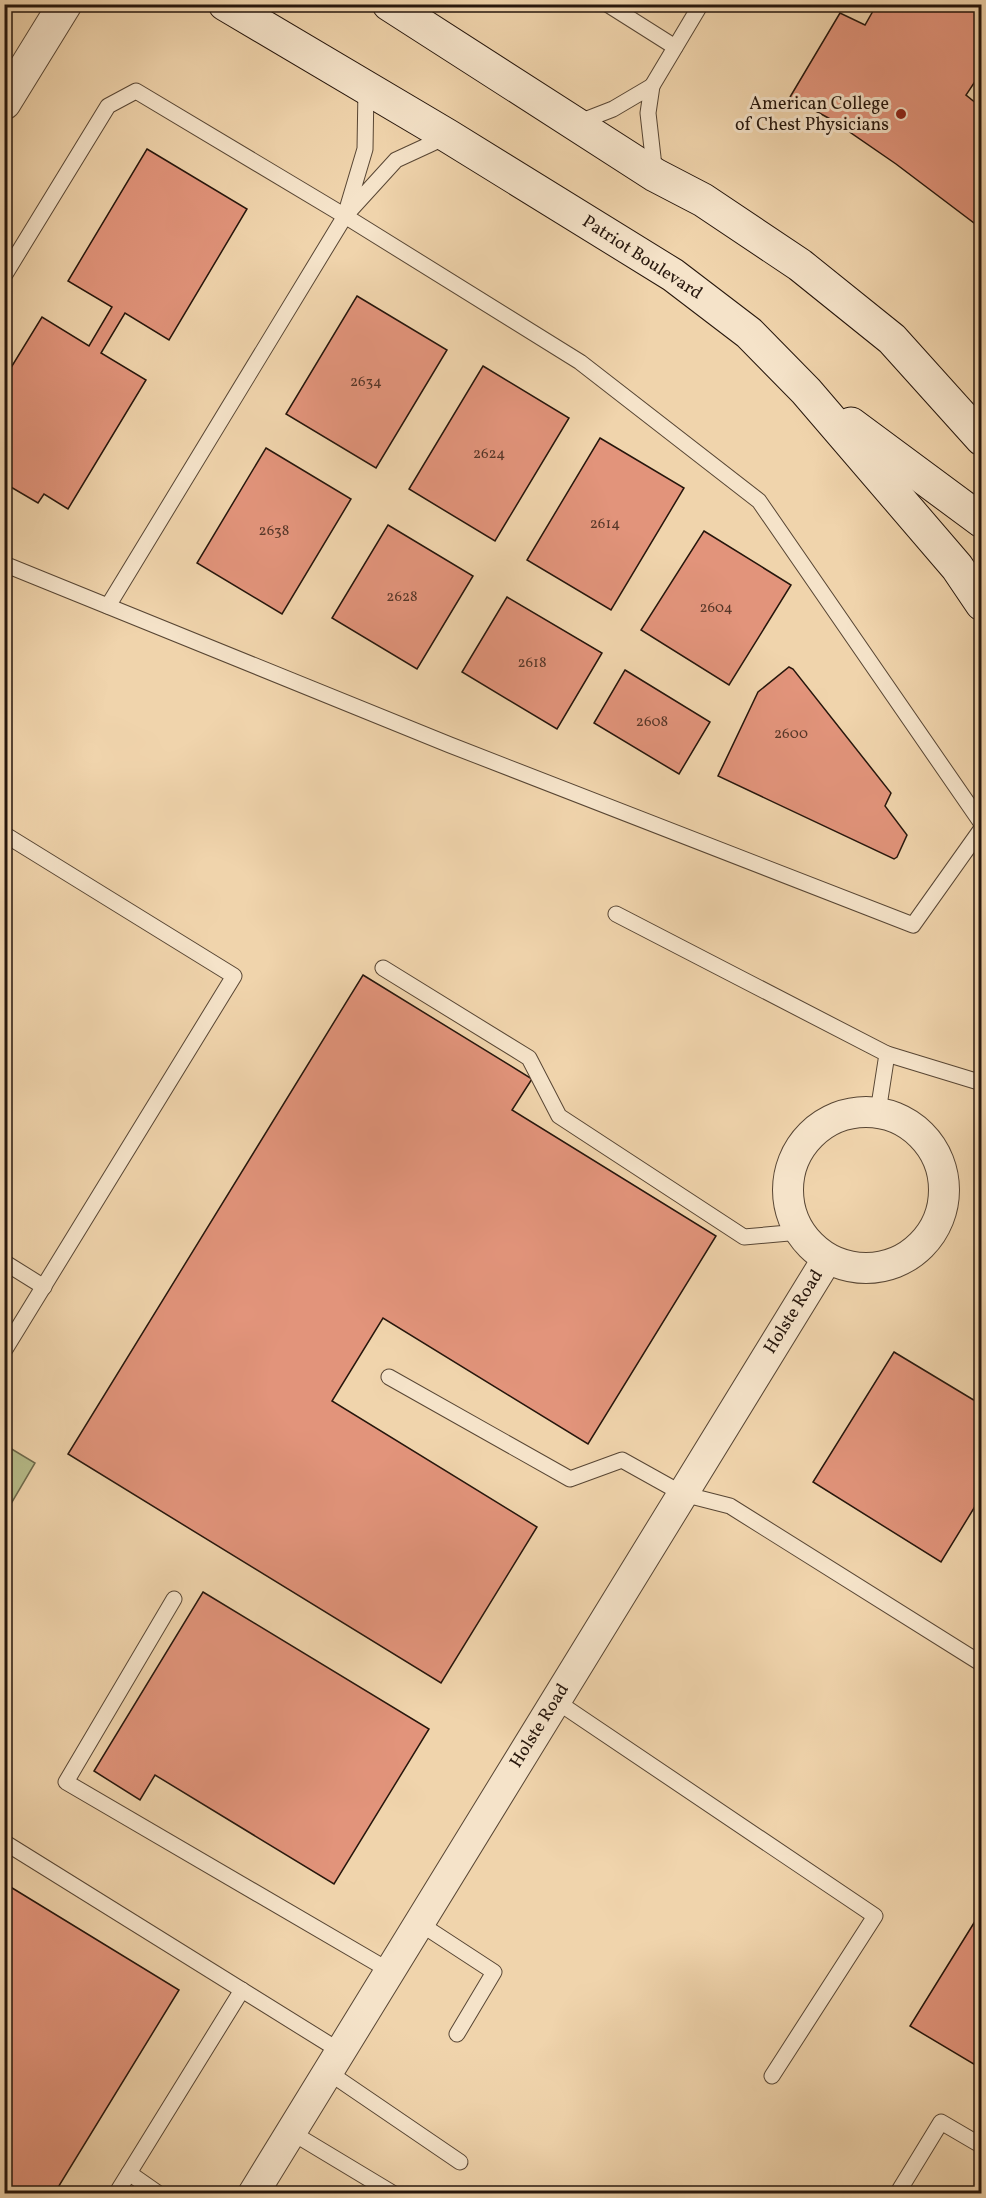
<svg xmlns="http://www.w3.org/2000/svg" width="986" height="2198" font-family="Vollkorn,serif">
	<style>
		.green { fill: #b7bd8b; stroke: #6e6a4c; stroke-width: 1.5 }
		.building { fill: #e2947b; stroke: #26160c; stroke-width: 1.5 }
		.lines { fill: none; stroke-linecap: round; stroke-linejoin: round }
		.service-casing { stroke: #584634; stroke-width: 17 }
		.minor-casing { stroke: #584634; stroke-width: 32 }
		.tertiary-casing { stroke: #584634; stroke-width: 35 }
		.secondary-casing { stroke: #26160c; stroke-width: 35 }
		.service { stroke: #f5e3c9; stroke-width: 15 }
		.minor { stroke: #f5e3c9; stroke-width: 30 }
		.tertiary { stroke: #f5e3c9; stroke-width: 33 }
		.secondary { stroke: #f5e3c9; stroke-width: 33 }
		.poi-dot { fill: #8f2418; stroke: #f5e3c9; stroke-width: 2 }
		.labels { text-anchor: middle; dominant-baseline: central; stroke-width: 6; stroke-linejoin: round; paint-order: stroke }
		.number-label { font-size: 15px; fill: #553628 }
		.poi-label { font-size: 18px; fill: #26160c; stroke: #f5e3c9; text-anchor: end }
		.street-label { font-size: 18px; fill: #26160c; stroke: #f5e3c9 }
	</style>
	<rect width="100%" height="100%" fill="#f0d4ac"/>
	<filter id="stains"><feTurbulence type="fractalNoise" baseFrequency=".00333" numOctaves="4"/><feColorMatrix values="0 0 0 0 .2 0 0 0 0 .09 0 0 0 0 .02 0 0 0 .5 -.17"/></filter>
	<radialGradient id="worn" r=".72"><stop offset=".6" stop-color="#630" stop-opacity="0"/><stop offset="1" stop-color="#630" stop-opacity=".3"/></radialGradient>
	<!-- green -->
	<polygon class="green" points="5,1445 35,1463 5,1514"/>
	<!-- building -->
	<g class="building">
		<polygon points="877,4 982,4 982,71 966,95 982,108 982,229 896,164 832,120 790,97 840,13 865,25"/>
		<polygon points="147,149 247,209 169,340 125,313 101,353 146,380 68,509 44,494 38,503 4,483 4,379 42,317 89,346 112,307 68,281"/>
		<polygon points="357,296 447,350 376,468 286,414"/>
		<polygon points="483,366 569,418 495,541 409,489"/>
		<polygon points="600,438 684,488 611,610 527,560"/>
		<polygon points="266,448 351,499 282,614 197,563"/>
		<polygon points="388,525 473,576 417,669 332,618"/>
		<polygon points="704,531 791,585 729,685 641,630"/>
		<polygon points="507,597 602,653 557,729 462,672"/>
		<polygon points="789,667 793,669 891,793 885,806 907,835 897,857 894,859 718,776 758,692"/>
		<polygon points="625,670 710,722 679,774 594,723"/>
		<polygon points="363,975 532,1079 512,1110 716,1236 588,1444 383,1318 332,1401 537,1527 441,1683 68,1454"/>
		<polygon points="894,1352 982,1405 982,1495 941,1562 813,1482"/>
		<polygon points="203,1592 429,1729 334,1884 155,1775 140,1800 94,1771"/>
		<polygon points="4,1883 179,1990 54,2194 4,2194"/>
		<polygon points="982,1910 982,2069 910,2026"/>
	</g>
	<g class="lines">
		<!-- service casing -->
		<g class="service-casing">
			<g id="service">
				<polyline points="607,4 675,47"/>
				<polyline points="652,86 701,4"/>
				<polyline points="366,88 365,149 345,216 396,160 448,136"/>
				<polyline points="577,123 613,109 652,86 648,113 655,175"/>
				<polyline points="4,276 108,106 136,91 345,216 580,362 759,501 982,824"/>
				<polyline points="4,564 450,745 913,925 982,828"/>
				<polyline points="108,606 345,216"/>
				<polyline points="4,834 234,976 4,1351"/>
				<polyline points="616,914 887,1054 878,1112"/>
				<polyline points="383,968 529,1058 559,1116 744,1237 800,1232"/>
				<polyline points="887,1054 982,1083"/>
				<polyline points="4,1262 44,1287"/>
				<polyline points="389,1377 570,1479 622,1460 683,1494 730,1506 982,1664"/>
				<polyline points="174,1599 66,1782 390,1971"/>
				<polyline points="556,1701 875,1916 772,2076"/>
				<polyline points="4,1842 340,2051"/>
				<polyline points="419,1923 494,1972 457,2034"/>
				<polyline points="328,2072 460,2162"/>
				<polyline points="291,2132 394,2194"/>
				<polyline points="129,2173 159,2194"/>
				<polyline points="116,2194 242,1990"/>
				<polyline points="897,2194 941,2122 982,2146"/>
			</g>
		</g>
		<!-- minor casing -->
		<g class="minor-casing">
			<g id="minor">
				<circle cx="866" cy="1190" r="78"/>
				<polyline points="253,2194 827,1259"/>
			</g>
		</g>
		<!-- tertiary casing -->
		<g class="tertiary-casing">
			<polyline id="tertiary" points="4,103 65,4"/>
		</g>
		<!-- secondary casing -->
		<g class="secondary-casing">
			<g id="secondary">
				<polyline points="225,4 448,136 673,275 749,333 806,391 957,567 982,604"/>
				<polyline points="389,4 655,175 703,200 800,265 892,339 982,439"/>
				<polyline points="851,424 982,521"/>
			</g>
		</g>
		<!-- service -->
		<use href="#service" class="service"/>
		<!-- minor -->
		<use href="#minor" class="minor"/>
		<!-- tertiary -->
		<use href="#tertiary" class="tertiary"/>
		<!-- secondary -->
		<use href="#secondary" class="secondary"/>
	</g>
	<!-- markers -->
	<circle class="poi-dot" cx="901" cy="114" r="6"/>
	<g class="labels">
		<!-- number labels -->
		<g class="number-label">
			<text x="366" y="382">2634</text>
			<text x="489" y="454">2624</text>
			<text x="605" y="524">2614</text>
			<text x="274" y="531">2638</text>
			<text x="402" y="597">2628</text>
			<text x="716" y="608">2604</text>
			<text x="532" y="663">2618</text>
			<text x="652" y="722">2608</text>
			<text x="791" y="734">2600</text>
		</g>
		<!-- poi labels -->
		<g class="poi-label">
			<text x="889" y="104">American College<tspan x="889" dy="21">of Chest Physicians</tspan></text>
		</g>
		<!-- street labels -->
		<g class="street-label">
			<text transform="translate(642 258) rotate(33)">Patriot Boulevard</text>
			<text transform="translate(794 1312) rotate(-58)">Holste Road</text>
			<text transform="translate(540 1726) rotate(-58)">Holste Road</text>
		</g>
	</g>
	<!-- margin -->
	<rect width="986" height="2198" fill="none" stroke="#f0d4ac" stroke-width="24"/>
	<rect x="6" y="6" width="974" height="2186" fill="none" stroke="#26160c" stroke-width="3"/>
	<rect x="12" y="12" width="962" height="2174" fill="none" stroke="#26160c" stroke-width="1.5"/>
	<rect width="100%" height="100%" filter="url(#stains)"/>
	<rect width="100%" height="100%" fill="url(#worn)"/>
</svg>
